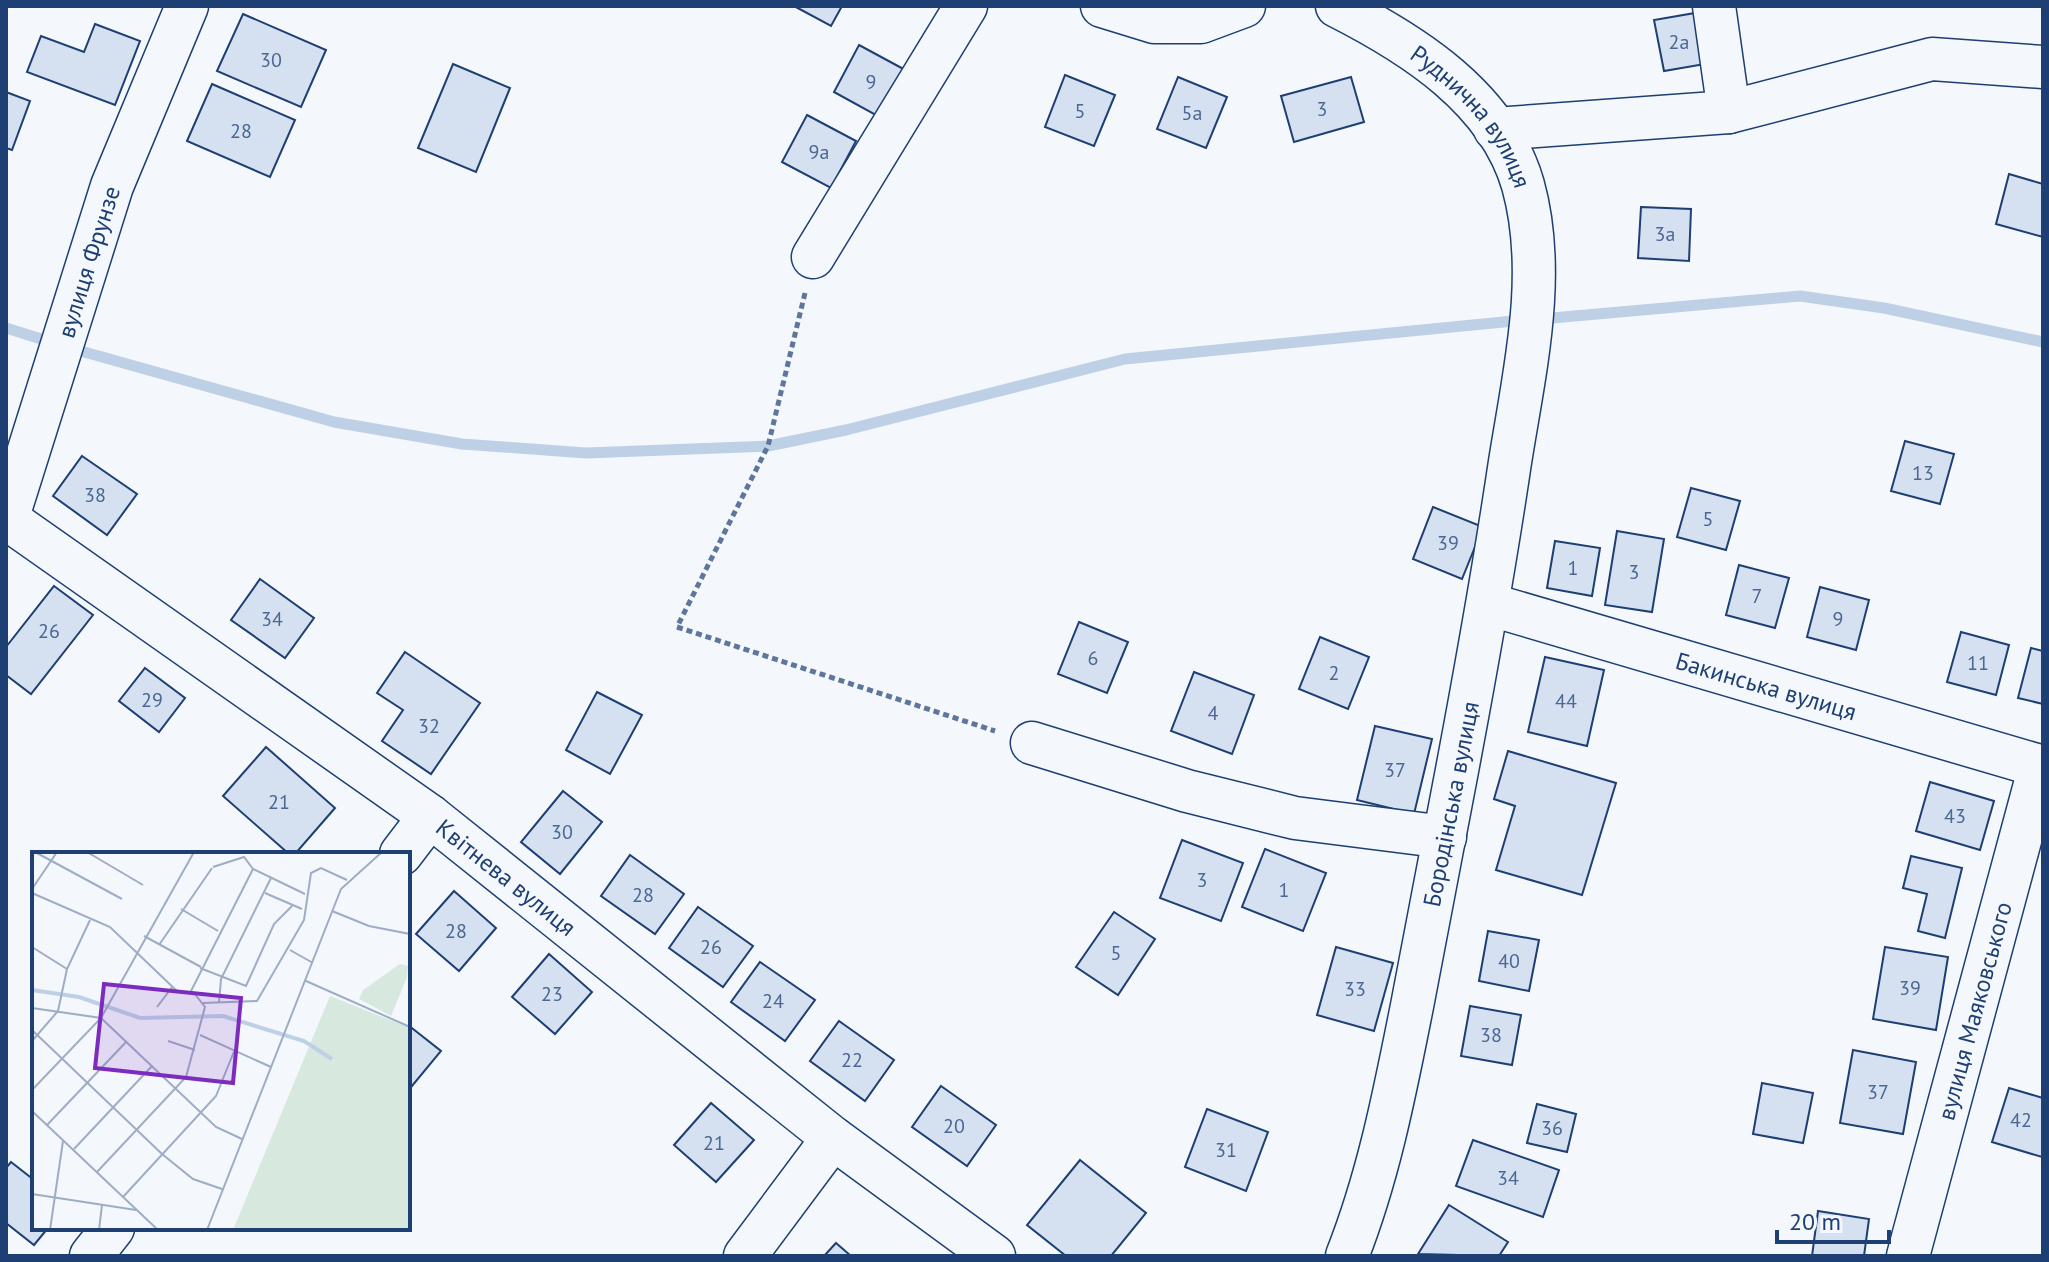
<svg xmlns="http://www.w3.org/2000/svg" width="2049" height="1262" font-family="'PT Sans',sans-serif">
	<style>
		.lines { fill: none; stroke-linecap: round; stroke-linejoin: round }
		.stream { stroke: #bed0e5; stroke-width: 11 }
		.building { fill: #d5e0f0; stroke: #1d3f73; stroke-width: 2 }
		.minor-casing { stroke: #1d3f73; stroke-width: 45 }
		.path { stroke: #5e769c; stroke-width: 5; stroke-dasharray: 6 4; stroke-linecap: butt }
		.minor { stroke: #f4f7fb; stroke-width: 42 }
		.labels { text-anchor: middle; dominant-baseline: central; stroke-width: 6; stroke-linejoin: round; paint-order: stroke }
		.number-label { font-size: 20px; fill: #4b6792 }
		.street-label { font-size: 24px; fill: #1d3f73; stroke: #f4f7fb }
		.inset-river { fill: none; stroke: #bed0e5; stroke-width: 4 }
		.inset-road { fill: none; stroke: #9eadc5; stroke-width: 2 }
		.view { fill: #7b2cbf; fill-opacity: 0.15; stroke: #7b2cbf; stroke-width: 4 }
		.inset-edge { fill: none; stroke: #1d3f73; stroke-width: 4 }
	</style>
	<rect width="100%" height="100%" fill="#f4f7fb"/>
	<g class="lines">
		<!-- stream -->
		<g class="stream">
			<polyline points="1541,319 1800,296 1884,308 2043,342"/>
			<polyline points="6,328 54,343"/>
			<polyline points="70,348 334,422 462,444 586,453 768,446 846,430 1125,359 1524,320"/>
		</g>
	</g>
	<!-- building -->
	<g class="building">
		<polygon points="794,6 842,6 831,26"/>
		<polygon points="1695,13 1705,64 1664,71 1654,20"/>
		<polygon points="243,14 326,50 301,107 217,71"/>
		<polygon points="95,24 140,41 115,105 27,72 41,36 84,52"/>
		<polygon points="859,45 909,72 883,119 834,92"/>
		<polygon points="453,64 510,88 476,172 418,148"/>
		<polygon points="1065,75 1115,95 1094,146 1045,127"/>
		<polygon points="1178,77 1227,97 1206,148 1157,129"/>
		<polygon points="1351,77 1364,122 1294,142 1281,96"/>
		<polygon points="212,84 295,120 270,177 187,141"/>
		<polygon points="6,92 30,101 12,150 6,148"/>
		<polygon points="807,115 856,141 831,188 782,162"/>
		<polygon points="2009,174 2043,184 2043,237 1996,224"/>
		<polygon points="1641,207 1691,209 1689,261 1638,258"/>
		<polygon points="1905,441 1954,454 1940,504 1891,491"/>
		<polygon points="82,456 137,494 107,535 53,496"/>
		<polygon points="1691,488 1740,501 1726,550 1677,537"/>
		<polygon points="1433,507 1483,527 1462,579 1413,559"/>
		<polygon points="1617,531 1664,539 1652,612 1605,605"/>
		<polygon points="1555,541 1600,548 1592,596 1547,588"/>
		<polygon points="1739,565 1789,578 1775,628 1726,615"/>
		<polygon points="260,579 314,618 285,658 231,620"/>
		<polygon points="54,586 93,615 31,694 6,675 6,647"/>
		<polygon points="1820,587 1869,600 1856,650 1807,637"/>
		<polygon points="1079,622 1128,642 1107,693 1058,674"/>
		<polygon points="1961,632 2009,645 1996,695 1947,682"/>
		<polygon points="1320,637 1369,657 1348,709 1299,689"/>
		<polygon points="2031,648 2043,651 2043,704 2018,698"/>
		<polygon points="405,652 480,703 431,774 382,741 403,710 377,693"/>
		<polygon points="1545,657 1604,670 1587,746 1528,732"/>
		<polygon points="145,668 185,698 159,732 119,701"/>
		<polygon points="1194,672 1254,695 1232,754 1171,731"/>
		<polygon points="597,692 642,715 610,774 566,750"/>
		<polygon points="1375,726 1432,739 1414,814 1357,800"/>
		<polygon points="266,747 335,808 295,854 289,854 223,796"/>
		<polygon points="1508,751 1616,783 1582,895 1496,870 1515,806 1494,799"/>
		<polygon points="1930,782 1994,801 1980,850 1916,831"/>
		<polygon points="563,791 602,822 560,874 521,842"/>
		<polygon points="1182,840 1243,863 1221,921 1160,898"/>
		<polygon points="1265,849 1326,873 1303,931 1242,907"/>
		<polygon points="630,855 684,894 655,934 601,896"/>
		<polygon points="1911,856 1962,868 1945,938 1918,931 1927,894 1903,888"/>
		<polygon points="454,891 496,928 459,971 416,934"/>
		<polygon points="698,907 753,946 723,987 669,948"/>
		<polygon points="1114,912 1155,939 1118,995 1076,967"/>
		<polygon points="1488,931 1539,940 1529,991 1479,981"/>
		<polygon points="1336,947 1393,963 1374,1031 1317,1015"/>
		<polygon points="1885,947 1948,957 1936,1030 1873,1019"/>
		<polygon points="549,954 592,992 555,1034 512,997"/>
		<polygon points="760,962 815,1000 785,1041 731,1002"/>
		<polygon points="1470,1006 1521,1015 1512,1065 1461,1056"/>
		<polygon points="839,1021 894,1060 865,1101 810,1061"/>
		<polygon points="408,1025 441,1051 412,1086 408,1082"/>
		<polygon points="1853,1050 1916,1062 1903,1134 1840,1123"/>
		<polygon points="1762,1083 1813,1093 1803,1143 1753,1134"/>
		<polygon points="941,1086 996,1125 967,1166 912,1127"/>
		<polygon points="2009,1088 2043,1098 2042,1157 1992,1142"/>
		<polygon points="711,1103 754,1140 716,1182 674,1145"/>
		<polygon points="1537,1104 1576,1114 1567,1152 1527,1143"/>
		<polygon points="1207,1109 1268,1132 1246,1191 1185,1167"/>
		<polygon points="1473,1140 1559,1170 1543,1217 1456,1186"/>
		<polygon points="1080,1160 1146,1213 1111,1256 1066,1256 1027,1225"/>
		<polygon points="11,1162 34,1180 34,1228 48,1228 34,1245 6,1223 6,1168"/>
		<polygon points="1449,1205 1508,1242 1499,1256 1418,1254"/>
		<polygon points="1818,1211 1869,1219 1864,1256 1812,1256"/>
		<polygon points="836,1243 851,1256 824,1256"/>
	</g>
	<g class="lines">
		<!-- minor casing -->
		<g class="minor-casing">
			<g id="minor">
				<polyline points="1102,6 1154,22 1201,22 1244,6"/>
				<path id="s1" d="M 1337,6 C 1412,44 1498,98 1523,185 C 1548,275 1524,373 1510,462 C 1495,563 1477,664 1458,765 C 1443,845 1428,925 1412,1006 C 1395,1091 1379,1175 1347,1256"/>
				<polyline points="1714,6 1729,112"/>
				<polyline points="1495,129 1729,112 1932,59 2043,67"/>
				<polyline points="813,257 966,6"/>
				<path id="s2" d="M 6,518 L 430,816 L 833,1138 L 994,1256"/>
				<path id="s3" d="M 6,523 L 112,186 L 187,6"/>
				<path id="s4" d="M 1488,604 L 2043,767"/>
				<polyline points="1032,743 1187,791 1295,818 1445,837"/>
				<polyline points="401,854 430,816"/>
				<polyline points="91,1256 113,1228"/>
				<polyline points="745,1256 833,1138"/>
				<path id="s5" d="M 1908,1256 L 2040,766"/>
			</g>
		</g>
		<!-- path -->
		<polyline class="path" points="805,293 768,446 677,627 995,731"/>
		<!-- minor -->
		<use href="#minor" class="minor"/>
	</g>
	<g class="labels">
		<!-- number labels -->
		<g class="number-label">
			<text x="1679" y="42">2а</text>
			<text x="271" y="60">30</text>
			<text x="871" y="82">9</text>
			<text x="1322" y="109">3</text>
			<text x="1080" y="111">5</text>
			<text x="1192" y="113">5а</text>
			<text x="241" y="131">28</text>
			<text x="819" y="152">9а</text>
			<text x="1665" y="234">3а</text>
			<text x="1923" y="473">13</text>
			<text x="95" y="495">38</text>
			<text x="1708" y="519">5</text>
			<text x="1448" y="543">39</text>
			<text x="1573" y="568">1</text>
			<text x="1634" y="572">3</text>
			<text x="1757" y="596">7</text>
			<text x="272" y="619">34</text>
			<text x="1838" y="619">9</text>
			<text x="49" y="631">26</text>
			<text x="1093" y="658">6</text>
			<text x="1978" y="663">11</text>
			<text x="1334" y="673">2</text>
			<text x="152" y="700">29</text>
			<text x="1566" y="701">44</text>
			<text x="1213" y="713">4</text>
			<text x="429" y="726">32</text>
			<text x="1395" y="770">37</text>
			<text x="279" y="802">21</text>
			<text x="1955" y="816">43</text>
			<text x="562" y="832">30</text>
			<text x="1202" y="880">3</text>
			<text x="1284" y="890">1</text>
			<text x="643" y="895">28</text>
			<text x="456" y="931">28</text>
			<text x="711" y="947">26</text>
			<text x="1116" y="953">5</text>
			<text x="1509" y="961">40</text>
			<text x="1910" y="988">39</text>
			<text x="1355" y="989">33</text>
			<text x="552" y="994">23</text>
			<text x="773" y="1001">24</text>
			<text x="1491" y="1035">38</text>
			<text x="852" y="1060">22</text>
			<text x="1878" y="1092">37</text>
			<text x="2021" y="1120">42</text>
			<text x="954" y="1126">20</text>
			<text x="1552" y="1128">36</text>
			<text x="714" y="1143">21</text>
			<text x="1226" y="1150">31</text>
			<text x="1508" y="1178">34</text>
		</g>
		<!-- street labels -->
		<g class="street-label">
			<text stroke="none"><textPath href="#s1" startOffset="178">Руднична вулиця</textPath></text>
			<text stroke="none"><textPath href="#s3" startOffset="274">вулиця Фрунзе</textPath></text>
			<text stroke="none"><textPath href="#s4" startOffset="290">Бакинська вулиця</textPath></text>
			<text transform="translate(1451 804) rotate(-79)">Бородінська вулиця</text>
			<text stroke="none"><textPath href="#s2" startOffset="616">Квітнева вулиця</textPath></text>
			<text stroke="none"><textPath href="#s5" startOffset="254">вулиця Маяковського</textPath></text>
		</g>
	</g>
	<!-- overview -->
	<g transform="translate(32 852)">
		<rect width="378" height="378" fill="#f4f7fb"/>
		<path d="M 298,144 L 378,176 L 378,378 L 201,378 Z" fill="#d7e8df"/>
		<path d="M 368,112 L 376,114 L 375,125 L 359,164 L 327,147 L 331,138 Z" fill="#d7e8df"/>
		<path class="inset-river" d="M 0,138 L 47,145 L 108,166 L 191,164 L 272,189 L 300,207"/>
		<path class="inset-road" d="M 3,0 L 90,47M 55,0 L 111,33M 181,15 L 212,5 L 221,17M 221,17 L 273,42M 0,37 L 25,0M 0,41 L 78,75 L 146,140 L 162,141 L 173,155 L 154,225 L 65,320M 233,41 L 270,57M 149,57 L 186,79M 300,59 L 337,74 L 378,82M 112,84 L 169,115M 127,93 L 180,16M 0,95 L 35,117M 258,98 L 281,111M 168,116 L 214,134 L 242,72 L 260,54M 274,129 L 378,175M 158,141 L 221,17M 171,151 L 225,149 L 272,68 L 279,21 L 289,16 L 315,28M 187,151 L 189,127 L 239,26M 125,155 L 141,134M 0,156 L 69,166 L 184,275 L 210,287M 0,178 L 130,302 L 161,327 L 190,337M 168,183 L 239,215M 0,189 L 26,159 L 35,117 L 58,68M 136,189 L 163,198M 0,238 L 69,166 L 162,0M 0,259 L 126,378M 15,273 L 95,189M 42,297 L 120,214M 0,342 L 104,358M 91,345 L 184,244 L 203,197M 18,378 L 31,289M 67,378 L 70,353M 175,378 L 309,37 L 350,0"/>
		<path class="view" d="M 72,132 L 209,146 L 201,231 L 63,216 Z"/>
		<rect width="378" height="378" class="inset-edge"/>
	</g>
	<!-- border -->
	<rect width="2049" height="1262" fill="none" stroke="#1d3f73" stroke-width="16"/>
	<!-- scale -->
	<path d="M1777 1230v12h112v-12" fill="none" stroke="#1d3f73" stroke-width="4"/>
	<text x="1789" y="1230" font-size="24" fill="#1d3f73" stroke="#f4f7fb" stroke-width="6" paint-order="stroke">20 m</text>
</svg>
